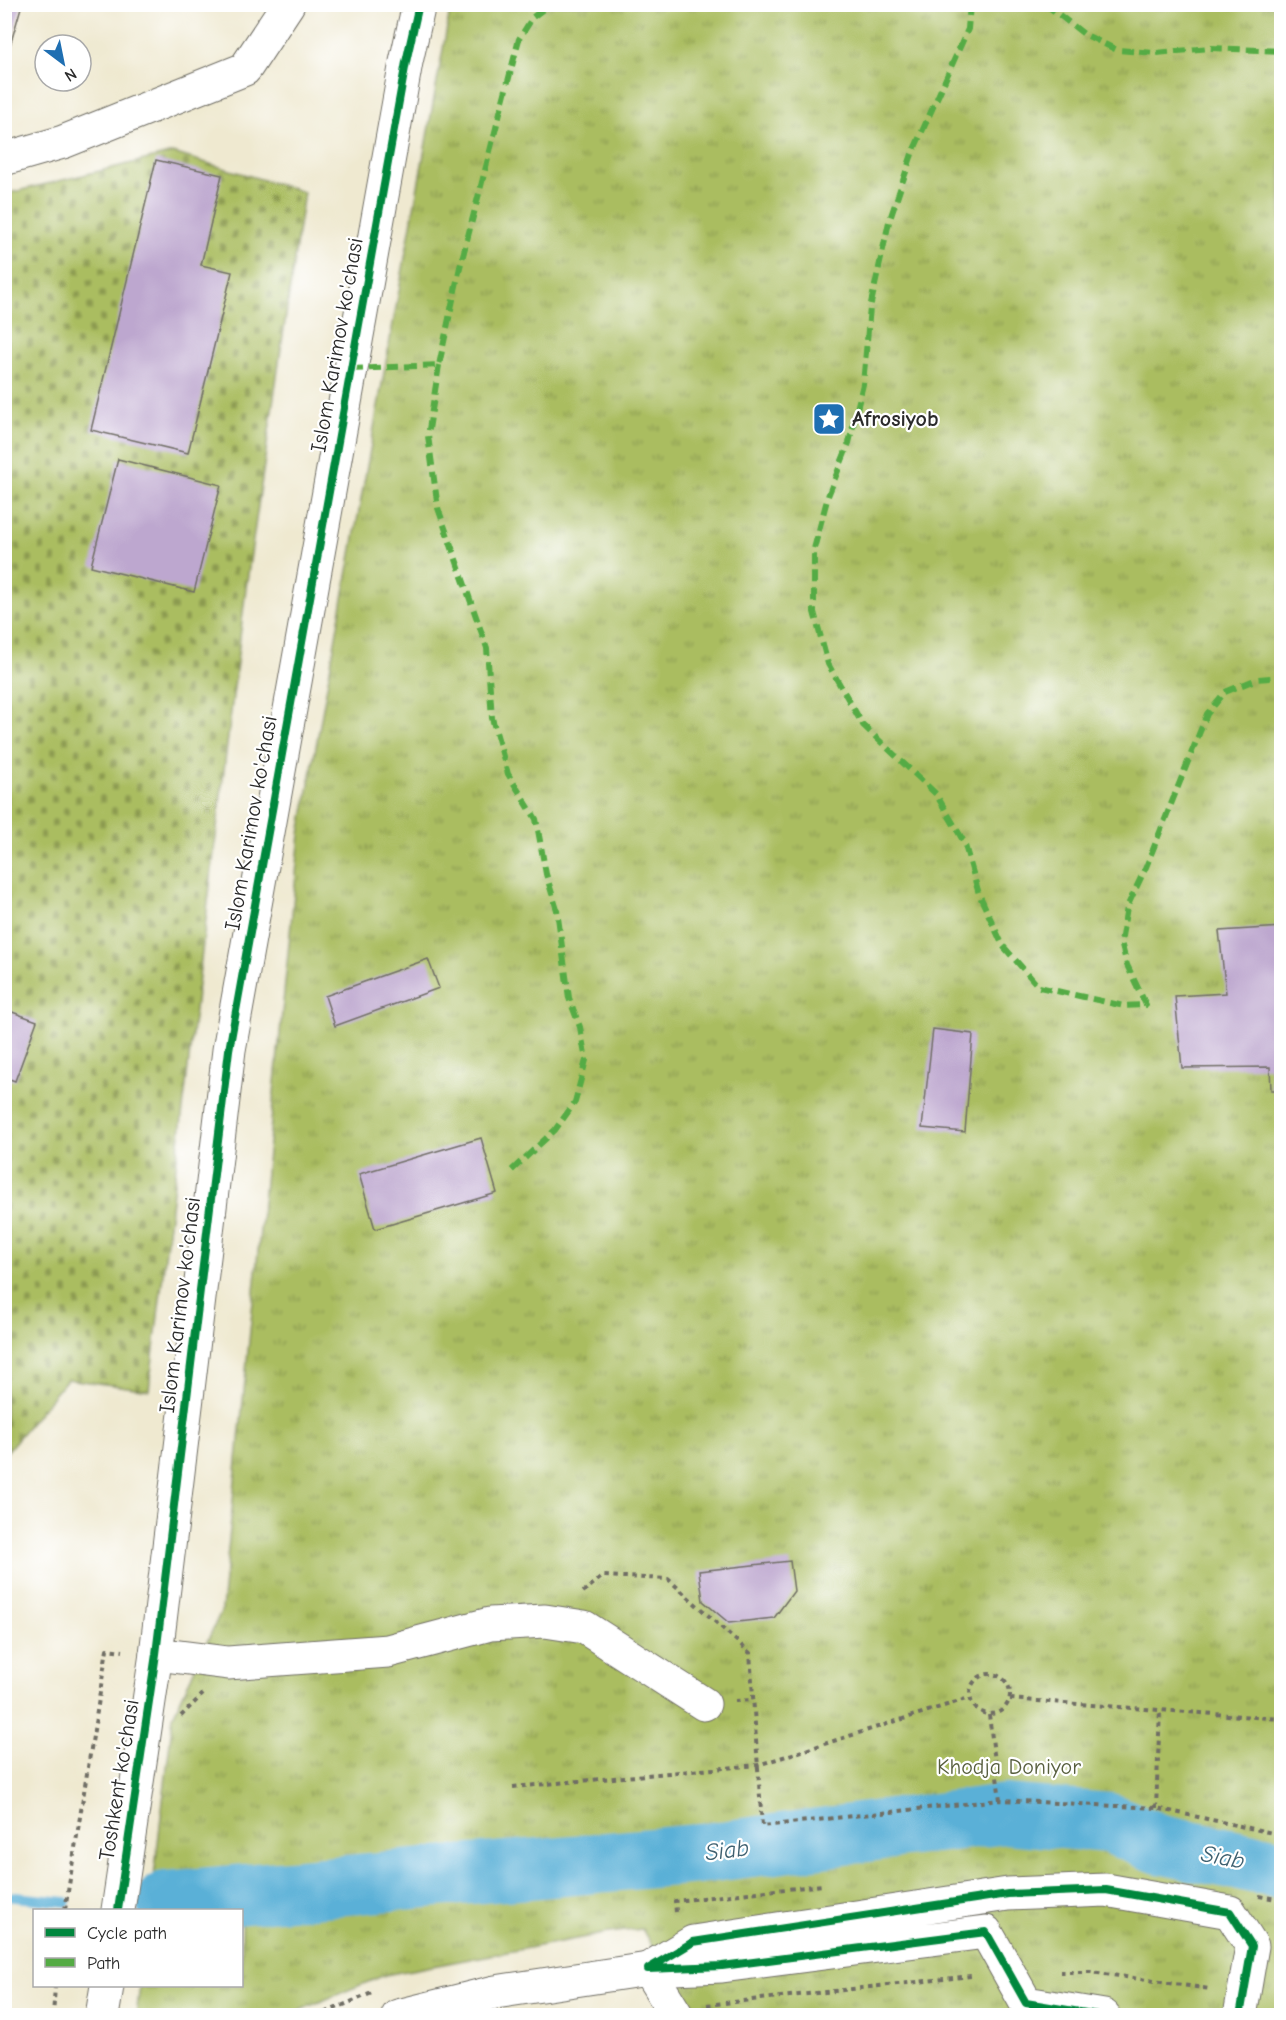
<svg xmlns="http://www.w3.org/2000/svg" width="1286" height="2020" font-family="'Comic Neue',sans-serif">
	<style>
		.grass { fill: url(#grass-tufts); stroke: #6a7446; stroke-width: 1.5 }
		.cemetery { fill: url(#cemetery-stones); stroke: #6a7446; stroke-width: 1.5 }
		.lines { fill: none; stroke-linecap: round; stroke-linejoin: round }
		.stream { stroke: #5ab0d7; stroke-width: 10 }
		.river { stroke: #5ab0d7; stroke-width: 60 }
		.building { fill: #bda7cf }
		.minor-casing { stroke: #706e65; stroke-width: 35 }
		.path { stroke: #706e65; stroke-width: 4; stroke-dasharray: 4.5 4.5; stroke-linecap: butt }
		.minor { stroke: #fff; stroke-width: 33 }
		.quiet { stroke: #54ab44; stroke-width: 6; stroke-dasharray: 12 6; stroke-linecap: butt }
		.cycleway-casing { stroke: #fff; stroke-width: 11 }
		.cycleway { stroke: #00873e; stroke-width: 8 }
		.labels { text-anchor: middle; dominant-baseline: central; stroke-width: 4.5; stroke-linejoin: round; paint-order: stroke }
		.street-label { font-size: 22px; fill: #2b2b2b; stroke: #fff }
		.poi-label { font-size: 22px; font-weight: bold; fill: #2b2b2b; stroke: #fff; text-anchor: start }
		.park-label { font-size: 22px; fill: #575e3e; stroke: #fff }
		.water-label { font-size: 24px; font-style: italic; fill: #3e6070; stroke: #fff }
	</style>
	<defs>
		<pattern id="grass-tufts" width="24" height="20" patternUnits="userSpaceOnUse" patternTransform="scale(1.5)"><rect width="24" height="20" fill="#aabd61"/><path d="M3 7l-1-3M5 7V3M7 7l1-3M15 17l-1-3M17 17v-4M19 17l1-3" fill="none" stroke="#8b9a50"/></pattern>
		<pattern id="cemetery-stones" width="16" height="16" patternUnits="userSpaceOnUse" patternTransform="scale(1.5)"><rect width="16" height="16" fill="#aabd61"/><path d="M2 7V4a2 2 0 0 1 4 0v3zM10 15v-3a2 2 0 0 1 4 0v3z" fill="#8b9a50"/></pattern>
	</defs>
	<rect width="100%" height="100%" fill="#fff"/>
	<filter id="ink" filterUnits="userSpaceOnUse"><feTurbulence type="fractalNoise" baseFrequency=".0167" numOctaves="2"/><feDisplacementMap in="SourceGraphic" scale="12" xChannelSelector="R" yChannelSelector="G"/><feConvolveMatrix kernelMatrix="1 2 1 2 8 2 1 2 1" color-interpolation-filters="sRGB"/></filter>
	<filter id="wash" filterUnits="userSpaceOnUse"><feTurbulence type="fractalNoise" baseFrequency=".008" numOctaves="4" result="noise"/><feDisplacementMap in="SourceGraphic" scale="24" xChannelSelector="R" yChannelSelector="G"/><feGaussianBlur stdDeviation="1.35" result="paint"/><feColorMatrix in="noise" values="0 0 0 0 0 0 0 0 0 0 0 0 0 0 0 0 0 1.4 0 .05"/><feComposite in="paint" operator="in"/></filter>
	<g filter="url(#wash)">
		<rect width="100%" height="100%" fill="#efe9d0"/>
		<!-- grass -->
		<polygon class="grass" points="451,5 1281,5 1281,2015 691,2015 642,1929 608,1933 385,1975 288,2015 136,2016 140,1986 242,1986 242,1910 150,1910 173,1716 222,1609 300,834"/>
		<!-- cemetery -->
		<polygon class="cemetery" points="173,153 304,192 246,588 149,1390 67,1379 5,1454 5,194"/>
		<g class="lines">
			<!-- stream -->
			<polyline class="stream" points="4,1896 66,1902"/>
			<!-- river -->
			<polyline class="river" points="166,1901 698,1854 1005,1814 1109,1823 1160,1844 1282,1869"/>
		</g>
		<g id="blocks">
			<!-- building -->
			<g class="building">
				<polygon points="4,4 22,4 7,56 4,56"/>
				<polygon points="156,160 222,175 201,265 232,272 188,453 91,430"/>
				<polygon points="118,459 221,485 194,592 91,566"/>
				<polygon points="1282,927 1282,1090 1271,1090 1270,1067 1182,1068 1175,996 1226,993 1219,931"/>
				<polygon points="428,959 439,988 335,1026 325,996"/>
				<polygon points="4,1009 37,1021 15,1081 4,1077"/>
				<polygon points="933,1029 973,1034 965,1132 922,1128"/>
				<polygon points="481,1138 497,1193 375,1229 359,1174"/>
				<polygon points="790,1561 794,1591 774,1618 729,1623 703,1601 699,1571"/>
			</g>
		</g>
	</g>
	<g filter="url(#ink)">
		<use href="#blocks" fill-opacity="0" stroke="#706e65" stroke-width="1.5"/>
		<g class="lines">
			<!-- minor casing -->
			<g class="minor-casing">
				<g id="minor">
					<polyline points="4,159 63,142 245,69 288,4"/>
					<polyline points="156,1654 228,1663 388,1651 490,1624 545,1621 584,1627 704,1704"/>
					<polyline points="118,1910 156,1654 229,1050 406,62 419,4"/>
					<polyline points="102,2016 107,1986"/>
					<polyline points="398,2016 495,1992 648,1969 677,2016"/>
					<polyline points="1104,2016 1026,2003 986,1932 722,1966 648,1969 693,1942 1008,1894 1106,1890 1230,1912 1252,1946 1240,2016"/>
				</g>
			</g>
			<!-- path -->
			<g class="path">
				<polyline points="583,1592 603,1576 668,1579 750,1653 762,1826 1000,1800 1156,1808 1282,1835"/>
				<circle cx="990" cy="1694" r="20"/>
				<polyline points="1010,1699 1282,1719"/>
				<polyline points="735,1701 753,1700"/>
				<polyline points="989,1715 1000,1800"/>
				<polyline points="181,1716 203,1694"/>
				<polyline points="513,1787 758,1765 969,1698"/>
				<polyline points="1156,1808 1160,1710"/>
				<polyline points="1259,1896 1282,1900"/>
				<polyline points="65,1910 107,1649 123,1651"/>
				<polyline points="676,1912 675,1901 823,1885"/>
				<polyline points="1060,1972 1091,1972 1210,1989"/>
				<polyline points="707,2005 971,1976"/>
				<polyline points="53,2016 55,1986"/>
				<polyline points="317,2016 372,1993"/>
			</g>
			<!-- minor -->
			<use href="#minor" class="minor"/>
			<!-- quiet -->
			<g class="quiet">
				<polyline points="970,4 968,29 912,154 889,222 870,308 863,384 849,443 828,496 814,549 814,612 828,664 863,725 936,794 964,842 979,894 1003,946 1039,987 1124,1006 1146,1005 1127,965 1121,942 1127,907 1146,867 1207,714 1225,692 1257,679 1282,677"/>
				<polyline points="1045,4 1084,34 1117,50 1156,53 1210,48 1282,51"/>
				<polyline points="439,365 428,436 438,508 487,648 492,718 508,774 536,819 546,874 557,910 569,998 580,1027 586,1060 575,1102 555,1130 511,1171"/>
				<polyline points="351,369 439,365 460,267 519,39 533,17 550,4"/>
			</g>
			<!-- cycleway casing -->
			<g class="cycleway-casing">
				<g id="cycleway">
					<polyline points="118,1910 156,1654 229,1050 406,62 419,4"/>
					<polyline points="1104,2016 1026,2003 986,1932 722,1966 648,1969 693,1942 1008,1894 1106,1890 1230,1912 1252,1946 1240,2016"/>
				</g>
			</g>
			<!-- cycleway -->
			<use href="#cycleway" class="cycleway"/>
		</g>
	</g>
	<!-- icons -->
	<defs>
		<g id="sight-square" transform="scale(1.725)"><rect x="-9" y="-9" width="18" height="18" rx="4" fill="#1f6fb2" stroke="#fff"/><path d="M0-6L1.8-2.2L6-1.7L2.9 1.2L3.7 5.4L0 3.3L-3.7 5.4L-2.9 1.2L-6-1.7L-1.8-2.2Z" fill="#fff"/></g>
	</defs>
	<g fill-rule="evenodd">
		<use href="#sight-square" x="829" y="419"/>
	</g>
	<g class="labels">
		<!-- street labels -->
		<g class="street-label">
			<text transform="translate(337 345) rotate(-80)">Islom Karimov ko'chasi</text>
			<text transform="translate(251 823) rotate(-80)">Islom Karimov ko'chasi</text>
			<text transform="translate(180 1305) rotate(-83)">Islom Karimov ko'chasi</text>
			<text transform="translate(119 1780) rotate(-81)">Toshkent ko'chasi</text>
		</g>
		<!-- poi labels -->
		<g class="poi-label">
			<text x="852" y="419">Afrosiyob</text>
		</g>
		<!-- park labels -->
		<g class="park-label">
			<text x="1009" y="1767">Khodja Doniyor</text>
		</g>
		<!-- water labels -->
		<g class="water-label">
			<text transform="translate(727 1850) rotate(-7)">Siab</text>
			<text transform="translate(1223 1857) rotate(11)">Siab</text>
		</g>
	</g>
	<!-- margin -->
	<rect width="1286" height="2020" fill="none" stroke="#fff" stroke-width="24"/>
	<!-- legend -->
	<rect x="33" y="1909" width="210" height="78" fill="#ffffff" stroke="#aaaaaa" stroke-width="1.5"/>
	<rect x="45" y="1928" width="30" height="9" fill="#00873e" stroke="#aaaaaa" stroke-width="1.5"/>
	<text x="87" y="1939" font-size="18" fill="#2b2b2b">Cycle path</text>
	<rect x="45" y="1958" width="30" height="9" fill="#54ab44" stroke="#aaaaaa" stroke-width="1.5"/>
	<text x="87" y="1969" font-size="18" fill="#2b2b2b">Path</text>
	<!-- north arrow -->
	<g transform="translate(63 63) rotate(148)"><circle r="28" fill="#ffffff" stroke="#aaaaaa" stroke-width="1.5"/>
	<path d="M0-4.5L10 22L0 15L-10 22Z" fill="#1f6fb2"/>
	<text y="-9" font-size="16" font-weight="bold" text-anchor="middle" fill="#2b2b2b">N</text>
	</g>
</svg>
